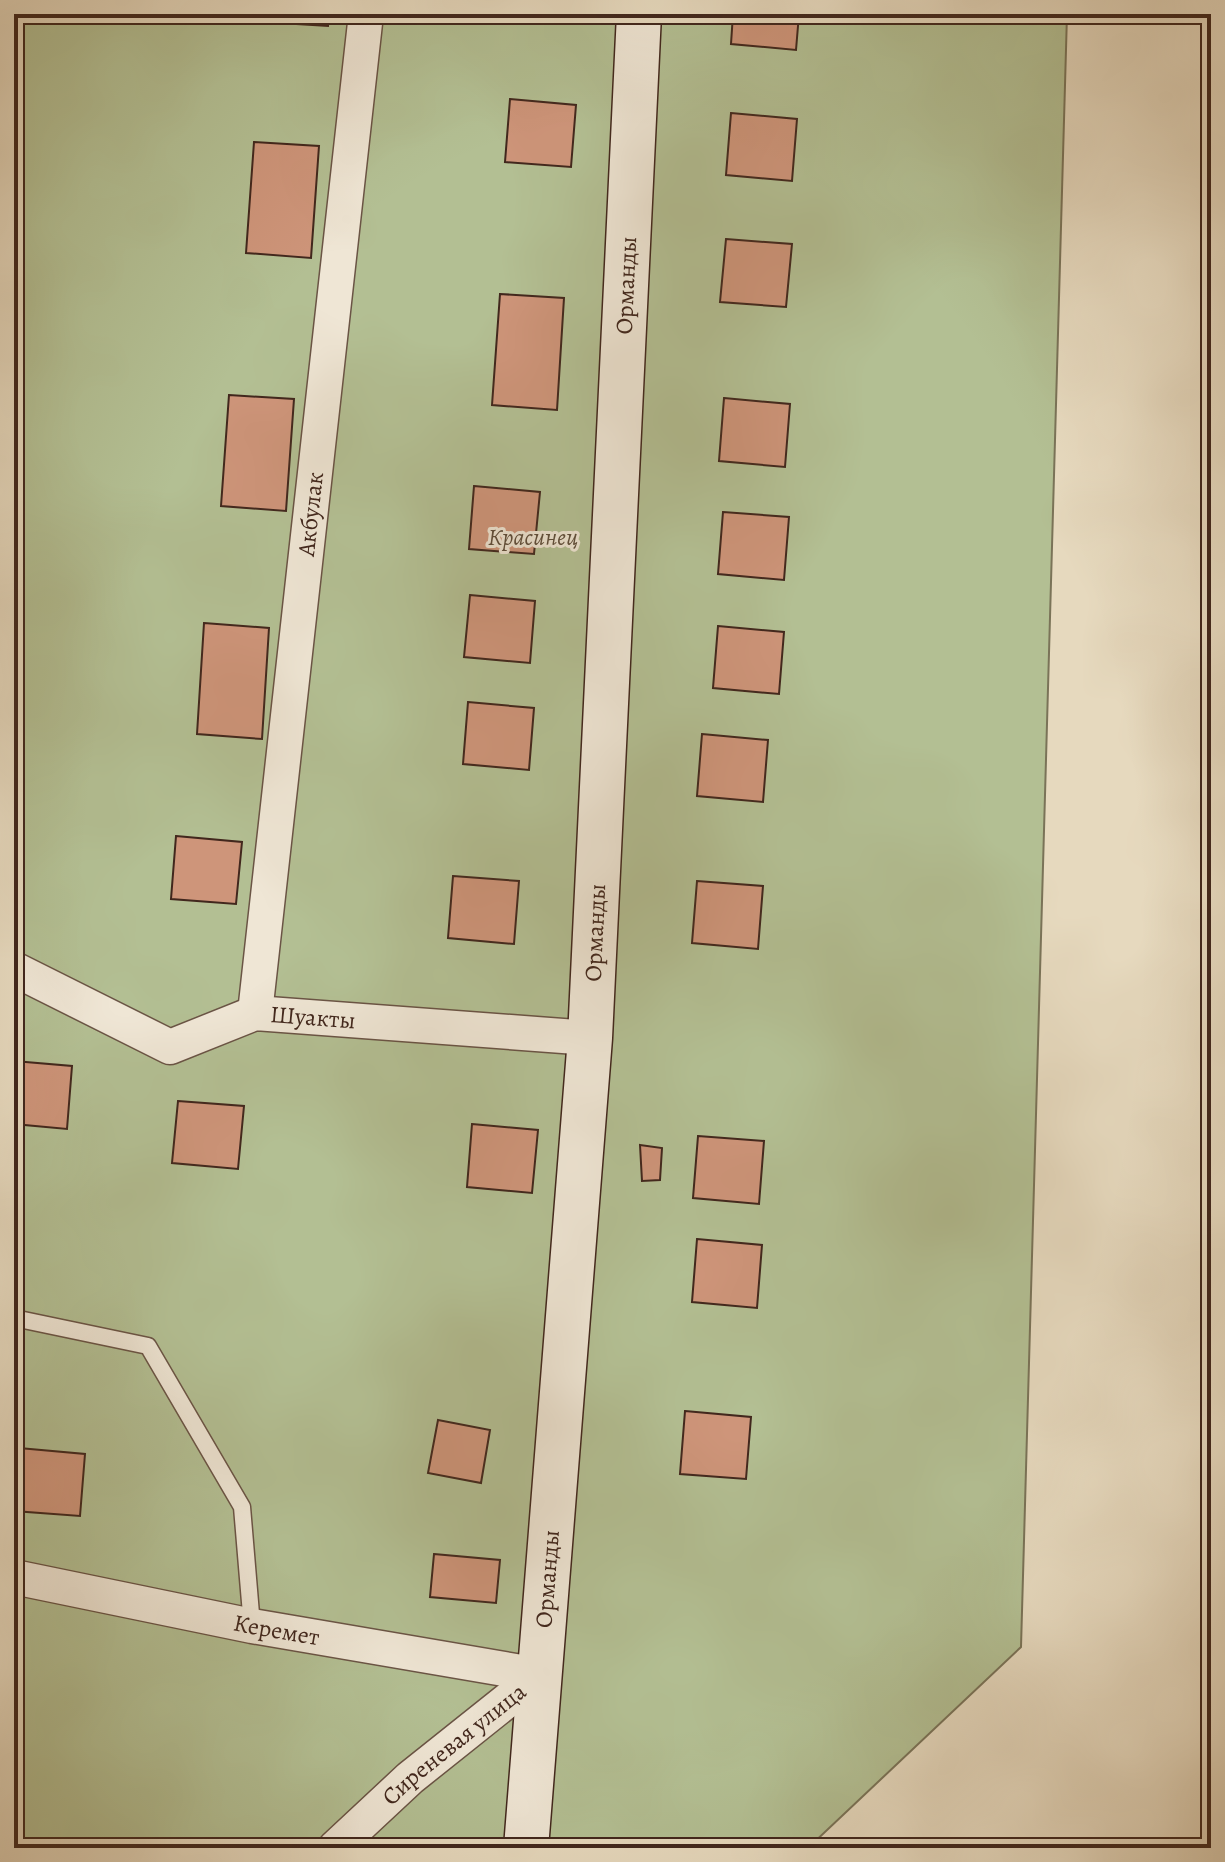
<svg xmlns="http://www.w3.org/2000/svg" width="1225" height="1862" font-family="Alegreya,serif">
	<style>
		.green { fill: #b3bf93; stroke: #7a7358; stroke-width: 2 }
		.building { fill: #ce957a; stroke: #41271d; stroke-width: 2 }
		.lines { fill: none; stroke-linecap: round; stroke-linejoin: round }
		.lane-casing { stroke: #6a5445; stroke-width: 19 }
		.street-casing { stroke: #6a5445; stroke-width: 37 }
		.secondary-casing { stroke: #41271d; stroke-width: 47 }
		.lane { stroke: #efe6d5; stroke-width: 16 }
		.street { stroke: #efe6d5; stroke-width: 34 }
		.secondary { stroke: #efe6d5; stroke-width: 44 }
		.labels { text-anchor: middle; dominant-baseline: central; stroke-width: 6; stroke-linejoin: round; paint-order: stroke }
		.street-label { font-size: 24px; fill: #41271d; stroke: #efe6d5 }
		.park-label { font-size: 24px; font-style: italic; fill: #5e4d3a; stroke: #efe6d5 }
	</style>
	<rect width="100%" height="100%" fill="#e6d9be"/>
	<filter id="stains"><feTurbulence type="fractalNoise" baseFrequency=".0025" numOctaves="4"/><feColorMatrix values="0 0 0 0 .2 0 0 0 0 .09 0 0 0 0 .02 0 0 0 .5 -.17"/></filter>
	<radialGradient id="worn" r=".72"><stop offset=".6" stop-color="#630" stop-opacity="0"/><stop offset="1" stop-color="#630" stop-opacity=".3"/></radialGradient>
	<!-- green -->
	<polygon class="green" points="14,14 1067,14 1021,1647 808,1848 14,1848"/>
	<!-- building -->
	<g class="building">
		<polygon points="264,14 329,14 328,26 264,22"/>
		<polygon points="733,14 799,14 796,50 731,44"/>
		<polygon points="510,99 576,105 571,167 505,162"/>
		<polygon points="731,113 797,119 792,181 726,175"/>
		<polygon points="254,142 319,146 311,258 246,253"/>
		<polygon points="726,239 792,244 786,307 720,302"/>
		<polygon points="500,294 564,298 557,410 492,405"/>
		<polygon points="229,395 294,399 286,511 221,506"/>
		<polygon points="724,398 790,404 785,467 719,461"/>
		<polygon points="474,486 540,492 534,554 469,549"/>
		<polygon points="723,512 789,517 784,580 718,574"/>
		<polygon points="470,595 535,601 530,663 464,657"/>
		<polygon points="204,623 269,628 262,739 197,734"/>
		<polygon points="718,626 784,632 779,694 713,688"/>
		<polygon points="468,702 534,708 529,770 463,764"/>
		<polygon points="702,734 768,740 763,802 697,796"/>
		<polygon points="176,836 242,842 236,904 171,899"/>
		<polygon points="453,876 519,881 514,944 448,938"/>
		<polygon points="697,881 763,886 758,949 692,943"/>
		<polygon points="14,1061 72,1066 67,1129 14,1124"/>
		<polygon points="178,1101 244,1106 238,1169 172,1163"/>
		<polygon points="472,1124 538,1130 532,1193 467,1187"/>
		<polygon points="698,1136 764,1141 759,1204 693,1198"/>
		<polygon points="640,1145 662,1148 660,1180 642,1181"/>
		<polygon points="697,1239 762,1245 757,1308 692,1302"/>
		<polygon points="685,1411 751,1417 746,1479 680,1474"/>
		<polygon points="438,1420 490,1430 481,1483 428,1473"/>
		<polygon points="19,1448 85,1454 80,1516 14,1511"/>
		<polygon points="434,1554 500,1560 496,1603 430,1597"/>
	</g>
	<g class="lines">
		<!-- lane casing -->
		<g class="lane-casing">
			<polyline id="lane" points="14,1318 148,1346 242,1507 252,1626"/>
		</g>
		<!-- street casing -->
		<g class="street-casing">
			<g id="street">
				<path id="s1" d="M 14,969 L 170,1047 L 255,1013 L 590,1038"/>
				<path id="s2" d="M 255,1013 L 366,14"/>
				<path id="s3" d="M 14,1577 L 252,1626 L 539,1675"/>
				<path id="s4" d="M 335,1848 L 410,1778 L 539,1675"/>
			</g>
		</g>
		<!-- secondary casing -->
		<g class="secondary-casing">
			<g id="secondary">
				<path id="s5" d="M 526,1848 L 590,1038 L 639,14"/>
			</g>
		</g>
		<!-- lane -->
		<use href="#lane" class="lane"/>
		<!-- street -->
		<use href="#street" class="street"/>
		<!-- secondary -->
		<use href="#secondary" class="secondary"/>
	</g>
	<g class="labels">
		<!-- street labels -->
		<g class="street-label">
			<text stroke="none"><textPath href="#s5" startOffset="1566">Орманды</textPath></text>
			<text stroke="none"><textPath href="#s2" startOffset="502">Акбулак</textPath></text>
			<text stroke="none"><textPath href="#s5" startOffset="918">Орманды</textPath></text>
			<text stroke="none"><textPath href="#s1" startOffset="324">Шуакты</textPath></text>
			<text stroke="none"><textPath href="#s5" startOffset="270">Орманды</textPath></text>
			<text stroke="none"><textPath href="#s3" startOffset="268">Керемет</textPath></text>
			<text stroke="none"><textPath href="#s4" startOffset="158">Сиреневая улица</textPath></text>
		</g>
		<!-- park labels -->
		<g class="park-label">
			<text x="533" y="537">Красинец</text>
		</g>
	</g>
	<!-- margin -->
	<rect width="1225" height="1862" fill="none" stroke="#e6d9be" stroke-width="48"/>
	<rect x="16" y="16" width="1193" height="1830" fill="none" stroke="#41271d" stroke-width="4"/>
	<rect x="24" y="24" width="1177" height="1814" fill="none" stroke="#41271d" stroke-width="2"/>
	<rect width="100%" height="100%" filter="url(#stains)"/>
	<rect width="100%" height="100%" fill="url(#worn)"/>
</svg>
